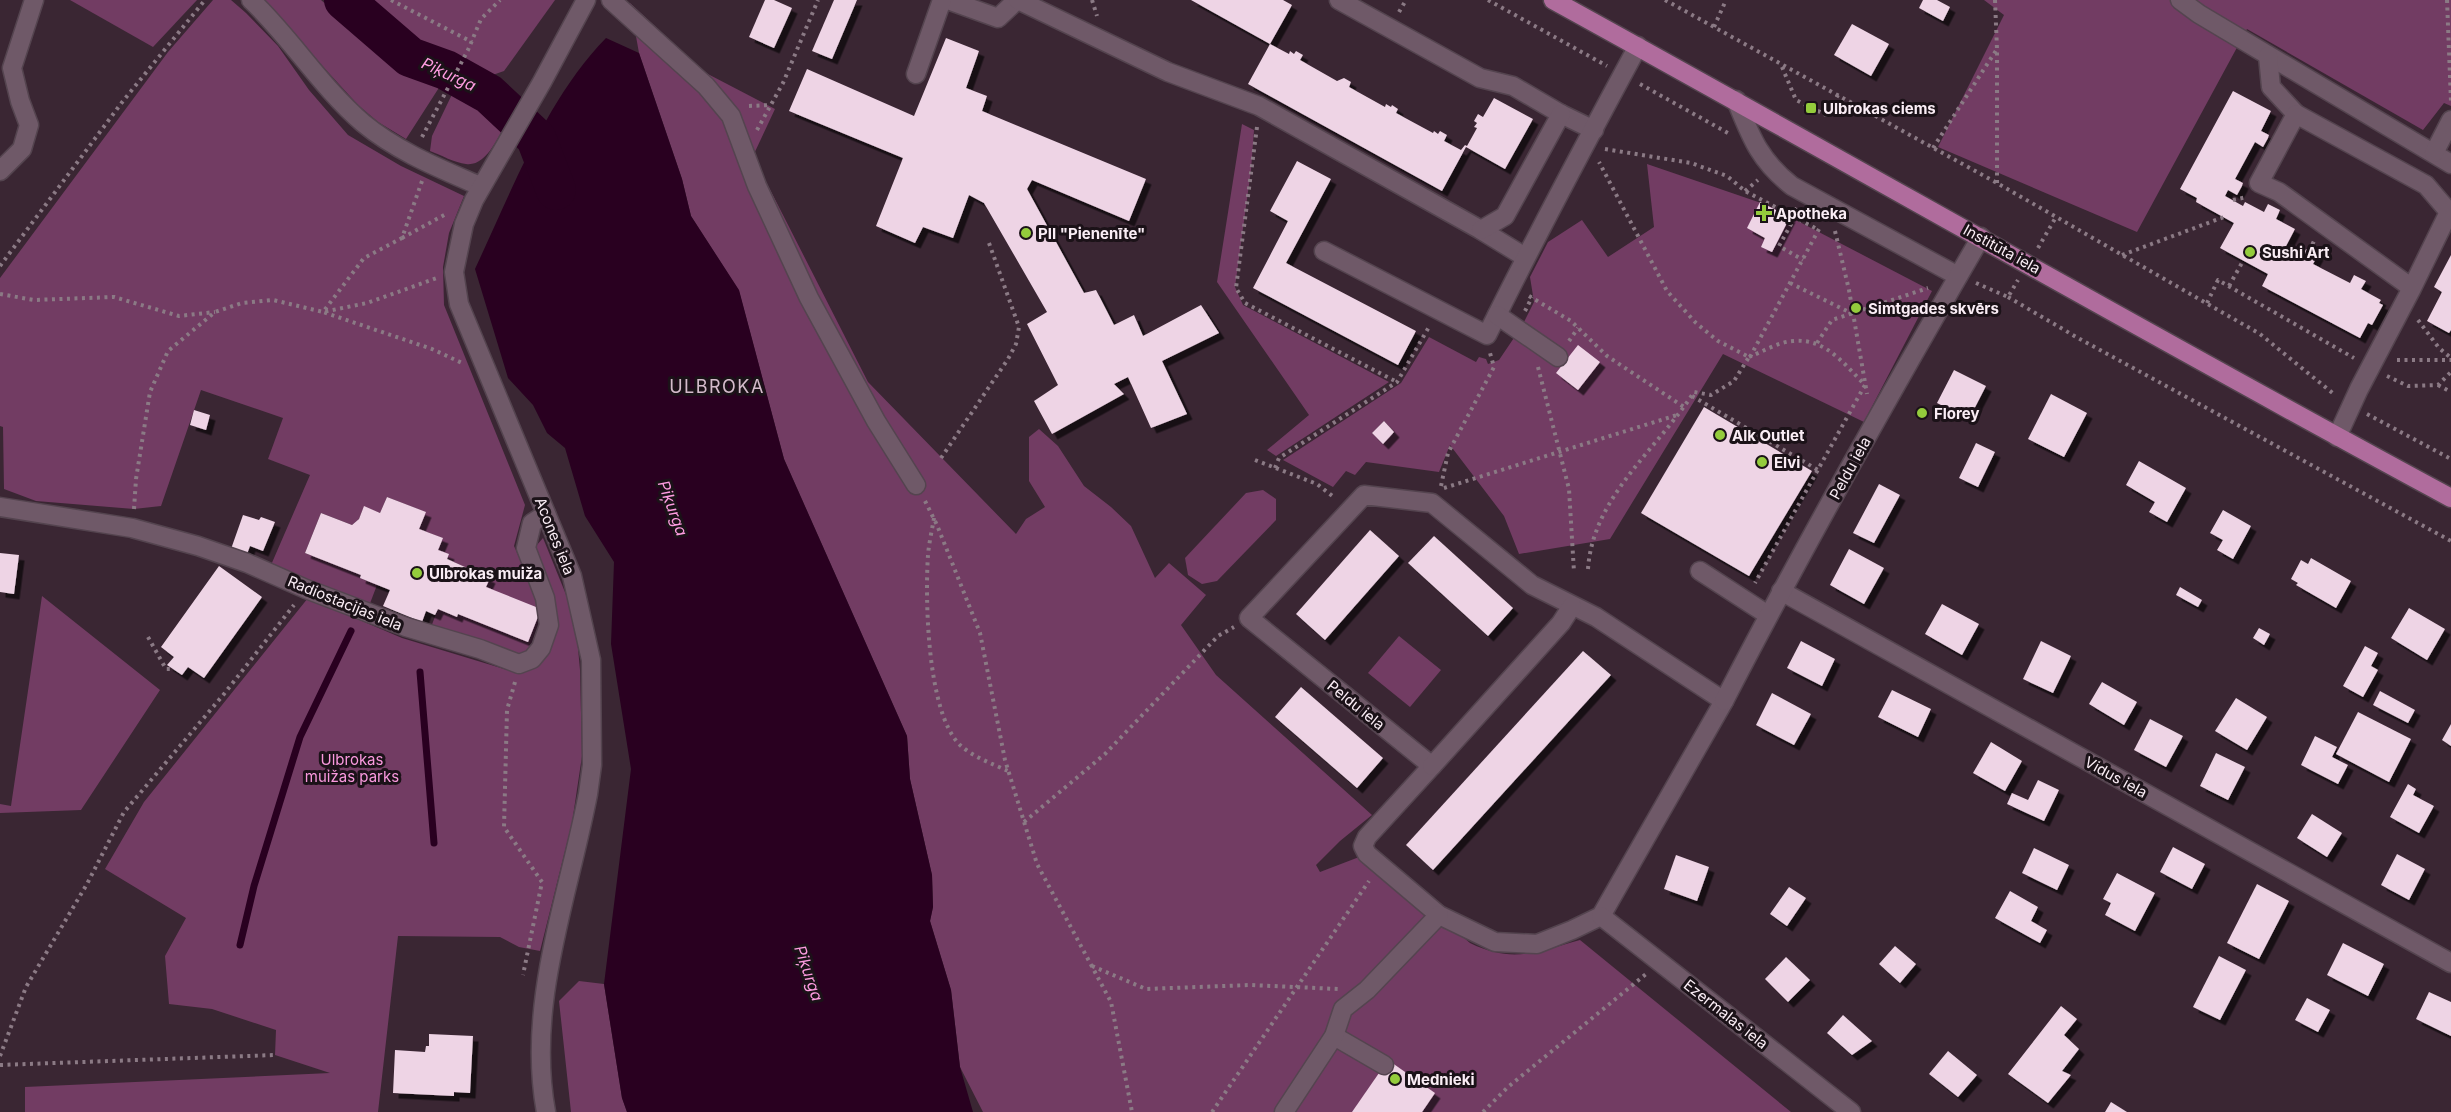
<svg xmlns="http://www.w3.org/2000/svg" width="2451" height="1112" font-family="Inter,sans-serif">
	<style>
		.green { fill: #723c63; fill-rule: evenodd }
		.water { fill: #290020 }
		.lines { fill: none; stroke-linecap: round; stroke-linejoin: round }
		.stream { stroke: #290020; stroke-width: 7 }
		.river { stroke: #290020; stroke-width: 40 }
		.building { fill: #eed4e5; filter: url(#shadow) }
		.minor-casing { stroke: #54444f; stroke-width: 21 }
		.major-casing { stroke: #54444f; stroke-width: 21 }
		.path { stroke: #8b7a85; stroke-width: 4; stroke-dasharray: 3 4.5; stroke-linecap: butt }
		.minor { stroke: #6f5968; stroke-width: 18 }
		.major { stroke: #b06c9d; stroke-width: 18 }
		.poi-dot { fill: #94cc3c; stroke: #1b1218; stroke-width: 2 }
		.labels { text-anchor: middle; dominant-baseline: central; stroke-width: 6; stroke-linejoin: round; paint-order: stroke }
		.poi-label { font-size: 15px; font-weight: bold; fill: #faedf5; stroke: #1b1218; text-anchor: start }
		.street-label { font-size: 15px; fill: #faedf5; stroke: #1b1218 }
		.park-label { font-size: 15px; fill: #fa99de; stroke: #1b1218 }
		.water-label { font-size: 16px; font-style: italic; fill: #fe9ce1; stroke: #1b1218 }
		.quarter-label { font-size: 18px; letter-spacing: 1.5px; fill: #d4bbcb; stroke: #1b1218 }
	</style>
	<defs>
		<filter id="shadow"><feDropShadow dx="5.5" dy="5.5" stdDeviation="0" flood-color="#0009"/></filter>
	</defs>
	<rect width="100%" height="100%" fill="#3a2633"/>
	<!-- green -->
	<g class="green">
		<polygon points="70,0 197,0 153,47"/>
		<polygon points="213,0 231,0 246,13 278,46 309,90 348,135 401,166 464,196 449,233 443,267 444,305 525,505 514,546 543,610 536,644 526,655 516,657 431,627 438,609 457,617 486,587 489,578 447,559 448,554 438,550 442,538 419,529 425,512 387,497 380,513 364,507 359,519 352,525 321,513 305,553 361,575 360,578 377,585 369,606 271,565 310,475 268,459 283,418 201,390 161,506 134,509 36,501 4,489 3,427 0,426 0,278 168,52"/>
		<polygon points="262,0 321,0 399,68 442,83 406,139 378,122 358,105"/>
		<polygon points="362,0 555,0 504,71 487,77 412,43"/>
		<polygon points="1984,0 2451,0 2451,106 2444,103 2423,130 2247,29 2137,232 1938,147 2004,15"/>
		<path d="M 630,3 L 704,72 L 775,109 L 753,156 L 868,382 L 1016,534 L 1026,519 L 1045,507 L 1029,481 L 1029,437 L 1039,429 L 1058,446 L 1084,486 L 1111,507 L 1131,526 L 1155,578 L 1169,563 L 1206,595 L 1181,625 L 1216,675 L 1372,815 L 1340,841 L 1316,865 L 1320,872 L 1367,854 L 1470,943 C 1513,964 1537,952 1580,940 L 1791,1112 L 983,1112 L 960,1067 L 951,990 L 930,921 L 933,907 L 932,875 L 910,779 L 907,736 L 784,459 L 739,291 L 691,216 L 682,179 L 639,53 Z"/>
		<path d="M 456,86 L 485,101 L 507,121 C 499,135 487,167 466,164 C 455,163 441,155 430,151 L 432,136 Z"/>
		<polygon points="1242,124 1254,130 1251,170 1235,287 1243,305 1389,382 1276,456 1267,450 1309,415 1217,282"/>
		<path d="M 1647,164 L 1767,205 L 1932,291 L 1864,422 L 1723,354 L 1610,539 L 1519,554 L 1504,516 L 1450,445 L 1439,472 L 1366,462 L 1355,475 L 1346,471 L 1333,487 L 1283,460 L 1401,383 L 1429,337 L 1476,362 L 1479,357 L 1486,359 L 1488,364 L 1499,360 L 1522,326 L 1534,302 L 1530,277 L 1548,242 L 1582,220 L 1608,257 L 1654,227 ZM 1384,421 L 1394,432 L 1383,443 L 1372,433 Z"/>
		<polygon points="1263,490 1276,499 1276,520 1217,581 1202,584 1188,575 1185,558 1246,493"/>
		<polygon points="543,538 569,602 577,637 580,670 582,756 572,823 540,951 519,947 500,937 398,936 378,1112 25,1112 25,1087 330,1073 275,1055 276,1030 212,1009 169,1004 165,956 186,918 105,869 144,802 308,598 402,638 511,671 532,665 546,654 536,555 536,546"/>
		<polygon points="42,596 160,690 81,810 0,813 0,804 11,806"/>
		<polygon points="1399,636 1441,670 1410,707 1368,673"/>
		<polygon points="579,981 604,984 622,1098 627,1112 571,1112 559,1001"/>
	</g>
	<!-- water -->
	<path class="water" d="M 606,38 L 639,53 L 682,179 L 691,216 L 739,290 L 784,459 L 907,736 L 910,779 L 932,875 L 933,907 L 930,921 L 951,990 L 960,1067 L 973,1112 L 627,1112 L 622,1098 L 604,984 L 631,769 L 611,644 L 614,562 L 585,516 L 565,448 L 547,433 L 533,405 L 508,378 L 475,269 C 510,194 547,98 606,38 Z"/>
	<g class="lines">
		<!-- stream -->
		<g class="stream">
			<polyline points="420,672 434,843"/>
			<polyline points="240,945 254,886 300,737 351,631"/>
		</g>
		<!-- river -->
		<polyline class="river" points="344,0 410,57 446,70 489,94 536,138 556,190"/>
	</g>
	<!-- building -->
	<g class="building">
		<polygon points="765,0 774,0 792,8 774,48 749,37"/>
		<polygon points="834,0 857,0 832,59 812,51"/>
		<polygon points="1191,0 1283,0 1292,5 1270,44 1289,54 1290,51 1294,54 1296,51 1303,55 1300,60 1337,81 1344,78 1351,82 1349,87 1385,107 1386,104 1391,107 1392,105 1398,109 1396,113 1433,133 1434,131 1438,134 1440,131 1447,135 1444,141 1461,150 1465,145 1467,146 1477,128 1474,127 1477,123 1474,121 1478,114 1483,117 1494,98 1533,119 1505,169 1466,147 1442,191 1248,84 1270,44"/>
		<polygon points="1923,0 1937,0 1950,7 1943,21 1919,8"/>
		<polygon points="1852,24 1889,44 1871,76 1834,55"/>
		<polygon points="946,38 979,51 966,88 987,96 982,111 1146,179 1129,221 1032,180 1027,189 1084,293 1096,290 1114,325 1134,315 1143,336 1201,305 1219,333 1162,361 1187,414 1151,428 1128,377 1114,384 1124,394 1052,434 1034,401 1058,385 1027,324 1047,312 984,203 969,195 953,238 923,227 915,243 876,226 903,158 789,111 807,69 914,116"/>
		<polygon points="2233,91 2271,111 2261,131 2269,135 2268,138 2263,147 2255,142 2235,179 2243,183 2242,186 2237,195 2228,190 2225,196 2243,206 2245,202 2264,212 2268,204 2280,210 2276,219 2295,229 2285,248 2302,257 2306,249 2318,255 2313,264 2350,283 2354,275 2366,281 2361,289 2381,300 2379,303 2383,305 2372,325 2368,323 2360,338 2262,286 2268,274 2220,248 2234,223 2196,202 2197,198 2180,189"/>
		<polygon points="1297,161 1331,179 1286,263 1416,331 1398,365 1253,288 1288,221 1270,211"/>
		<polygon points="1760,202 1790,217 1772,252 1761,247 1765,238 1747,228"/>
		<polygon points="1795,207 1807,214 1804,219 1792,212"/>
		<polygon points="2451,255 2451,330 2449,333 2427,321 2442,292 2434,287"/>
		<polygon points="1578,345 1600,362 1578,390 1556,373"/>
		<polygon points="1954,370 1986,386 1969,419 1937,403"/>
		<polygon points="2051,394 2087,413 2064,457 2028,439"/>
		<polygon points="1704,407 1812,471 1749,576 1641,513"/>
		<polygon points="194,410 210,415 206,430 190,425"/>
		<polygon points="1384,421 1394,432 1383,444 1372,433"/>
		<polygon points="1976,443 1995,452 1978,487 1959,478"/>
		<polygon points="2139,461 2186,488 2167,522 2149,512 2155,502 2126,485"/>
		<polygon points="1879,484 1900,495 1874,543 1853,533"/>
		<polygon points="387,497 426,512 419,529 443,538 438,550 449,554 447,559 490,578 486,587 541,609 528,642 458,614 457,617 438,609 435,615 426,611 422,622 383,606 390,590 360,578 361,575 305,553 321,513 352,525 359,519 364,506 380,513"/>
		<polygon points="2223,510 2251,526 2233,559 2217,550 2223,540 2210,533"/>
		<polygon points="243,515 259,520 261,517 275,522 263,551 250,546 247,554 231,549"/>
		<polygon points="1370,530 1399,556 1325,640 1296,614"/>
		<polygon points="1434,536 1513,608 1488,636 1408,563"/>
		<polygon points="1849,549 1884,568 1864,604 1830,585"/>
		<polygon points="0,553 19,555 14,594 0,592"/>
		<polygon points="2311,558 2351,581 2336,608 2296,585 2298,583 2291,579 2301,560 2308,564"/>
		<polygon points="219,566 262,597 204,678 188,667 182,675 167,665 174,657 161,647"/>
		<polygon points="2180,587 2202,600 2198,607 2176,595"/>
		<polygon points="1942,604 1979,624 1962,655 1925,634"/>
		<polygon points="2409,608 2445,629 2427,660 2391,638"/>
		<polygon points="2259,628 2270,634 2264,645 2253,638"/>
		<polygon points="1801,641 1835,659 1822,686 1787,668"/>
		<polygon points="2041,641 2071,656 2053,693 2023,679"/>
		<polygon points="2365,646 2378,653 2371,666 2378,670 2363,697 2343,686"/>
		<polygon points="1583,651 1611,675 1433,870 1406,845"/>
		<polygon points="2102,682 2137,702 2124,725 2089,704"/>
		<polygon points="1301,687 1383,758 1357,788 1275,717"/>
		<polygon points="1892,690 1931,709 1918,737 1878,717"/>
		<polygon points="2380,691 2415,710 2408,723 2373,705"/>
		<polygon points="1772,693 1811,714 1794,745 1756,725"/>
		<polygon points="2236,698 2267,717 2247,750 2215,731"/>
		<polygon points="2358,712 2411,739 2389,782 2336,754"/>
		<polygon points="2150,719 2183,736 2166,767 2134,750"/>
		<polygon points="2451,724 2451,746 2442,740"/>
		<polygon points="2315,736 2337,747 2332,757 2348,765 2338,784 2301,765"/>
		<polygon points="1991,742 2022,761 2005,791 1973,773"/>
		<polygon points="2216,753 2245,767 2228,800 2200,786"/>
		<polygon points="2038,780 2059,790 2044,821 2007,804 2012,793 2028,800"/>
		<polygon points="2408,784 2416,789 2413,795 2434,806 2419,833 2390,817"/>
		<polygon points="2312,814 2342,833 2327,857 2297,838"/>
		<polygon points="2173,847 2205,864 2192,889 2160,872"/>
		<polygon points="2034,848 2069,865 2057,890 2022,873"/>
		<polygon points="2397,854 2425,869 2409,900 2381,885"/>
		<polygon points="1676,855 1709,867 1697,901 1664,889"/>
		<polygon points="2117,873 2155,893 2135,931 2105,915 2111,903 2103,899"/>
		<polygon points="2257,884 2289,901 2259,959 2227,943"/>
		<polygon points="1789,887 1806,898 1787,926 1770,914"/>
		<polygon points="2010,891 2038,907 2031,921 2047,930 2040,943 1995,918"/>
		<polygon points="2343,943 2384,964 2368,996 2327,975"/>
		<polygon points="1895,946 1916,964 1900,983 1879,964"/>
		<polygon points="2219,956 2246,970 2220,1020 2193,1007"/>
		<polygon points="1786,957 1810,980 1788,1002 1765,979"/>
		<polygon points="2429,992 2451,1002 2451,1036 2416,1019"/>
		<polygon points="2307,998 2330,1010 2318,1032 2295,1020"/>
		<polygon points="2061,1006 2077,1019 2064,1035 2079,1049 2062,1071 2071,1075 2048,1103 2008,1074"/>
		<polygon points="1843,1015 1872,1041 1852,1055 1827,1033"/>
		<polygon points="429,1034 473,1036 470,1093 454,1092 454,1096 393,1093 395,1050 425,1052 426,1046 429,1046"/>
		<polygon points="1948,1051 1977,1075 1958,1097 1929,1074"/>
		<polygon points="1388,1060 1435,1093 1422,1112 1352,1112"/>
		<polygon points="2111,1102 2127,1112 2105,1112"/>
	</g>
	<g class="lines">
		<!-- minor casing -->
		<g class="minor-casing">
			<g id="minor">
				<path d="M 251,0 C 291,38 321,87 363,123 C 398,152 439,168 480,186"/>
				<polyline points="611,0 706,86 731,116 757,186 809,298 876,421 916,485"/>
				<polyline points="948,0 998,18 1017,0"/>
				<polyline points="1018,0 1168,72 1259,106 1481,230 1525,257"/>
				<polyline points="1339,0 1480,78 1513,86 1561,114 1594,130"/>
				<polyline points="2180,0 2199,14 2451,164"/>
				<polyline points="2268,56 2271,87 2296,114"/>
				<polyline points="916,74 942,0"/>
				<path d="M 1736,100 C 1751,137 1759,160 1792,186 L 1958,276"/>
				<polyline points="2434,153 2451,120"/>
				<polyline points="0,171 22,149 29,125 20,101 12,68 34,0"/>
				<polyline points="1481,230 1505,216 1561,114"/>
				<path d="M 1324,251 L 1487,335 C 1535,238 1586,142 1638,46"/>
				<polyline points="1497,315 1558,357"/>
				<polyline points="2337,437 2359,389 2412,288 2279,192 2259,183 2296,114 2426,185 2449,212 2412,288"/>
				<polygon points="1364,495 1432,503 1532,585 1596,617 1724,701 1601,916 1572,930 1537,944 1495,942 1439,915 1367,854 1363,846 1367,837 1432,766 1249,618"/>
				<polyline points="0,507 132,528 198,546 247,563 306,589 406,627 480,649 519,664 532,659 541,648 549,625 545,598 526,548 532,523 546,514"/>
				<polyline points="1700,571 1768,615"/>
				<polyline points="1781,591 2451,963"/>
				<path d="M 1724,701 C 1805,544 1892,390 1981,237"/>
				<polyline points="1432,766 1561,623 1572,606"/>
				<polyline points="1601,916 1851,1112"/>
				<polyline points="1334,1036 1384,1065"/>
				<path d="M 546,1112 C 526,1005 568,898 588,794 L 592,765 L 591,660 L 572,576 L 459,304 L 454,272 L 464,224 L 474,200 L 542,82 L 586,0"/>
				<polyline points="1284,1112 1334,1036 1343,1009 1367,990 1439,915"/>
			</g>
		</g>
		<!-- major casing -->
		<g class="major-casing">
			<path id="major" d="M 1553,0 C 1853,165 2150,336 2451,498"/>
		</g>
		<!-- path -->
		<g class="path">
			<polyline points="391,0 472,42"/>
			<polyline points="1092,0 1097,16"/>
			<polyline points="1488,0 1607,66"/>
			<polyline points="1665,0 1997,183 2260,334 2335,395"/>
			<polyline points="1995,0 1997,49 1997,183"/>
			<polyline points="2447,0 2451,102"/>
			<polyline points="1399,12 1406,0"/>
			<polyline points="1714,27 1726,0"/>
			<polyline points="1782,67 1796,100 1826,115 1838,95"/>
			<polyline points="1640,84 1728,133"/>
			<polyline points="749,106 771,105"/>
			<polyline points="1257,127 1236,288 1245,303 1397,382"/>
			<polyline points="757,130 783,83 818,0"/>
			<polyline points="422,137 468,50 481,19 500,0"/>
			<polyline points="1933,148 1997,49"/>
			<polyline points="1605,149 1691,163 1727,176 1745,191 1819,230"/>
			<polyline points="422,181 402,238 364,258 323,312 432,349 462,363"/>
			<polyline points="1745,191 1758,180"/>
			<polyline points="2233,200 2247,197"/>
			<polyline points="1795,217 1779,246 1803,260"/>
			<polyline points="1835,231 1849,290 1867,394"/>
			<polyline points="402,238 446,214"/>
			<polyline points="2038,248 2056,217"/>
			<polyline points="2309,251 2314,241"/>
			<polyline points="2122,255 2224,217"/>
			<polyline points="0,266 123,101 205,0"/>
			<polyline points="1790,283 1853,314"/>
			<polyline points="1976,283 2008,297 2018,280"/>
			<polyline points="2229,286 2243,261"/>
			<polyline points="0,294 34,300 114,297 179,316 215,312"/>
			<polyline points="1529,296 1571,321 1607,356 1684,407"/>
			<polyline points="2008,297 2078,338 2451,541"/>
			<polyline points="2207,303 2218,280 2354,358"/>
			<polyline points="1525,311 1532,297"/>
			<polyline points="2418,320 2439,348 2451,358"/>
			<polyline points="1569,341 1578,328"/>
			<polyline points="1817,343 1832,320 1928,288"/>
			<path d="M 1749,357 C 1762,352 1778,342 1793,341 C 1826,338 1844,364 1865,385 L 1755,583"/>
			<polyline points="1750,357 1819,229"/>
			<polyline points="2397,360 2451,360"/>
			<polyline points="1538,367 1569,489 1574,572"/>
			<polyline points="2387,376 2408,386 2438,385 2451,372"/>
			<polyline points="2438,385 2451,392"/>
			<polyline points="1692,396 1818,470"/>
			<polyline points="2367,414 2451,459"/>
			<polyline points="941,458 1008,359 1016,344 1019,327 989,243"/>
			<polyline points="1255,460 1317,484 1335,498"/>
			<polyline points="1275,468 1279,458 1397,382 1429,327"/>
			<polyline points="1441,486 1448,453 1494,367 1490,353"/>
			<polyline points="1444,488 1677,415"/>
			<polyline points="925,501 937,525 980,633 1005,760 1037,864 1111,1002 1132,1112"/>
			<polyline points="134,509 136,479 150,392 168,351 215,312 242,303 273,300 323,312 367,303 437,278"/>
			<path d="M 934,518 C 932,530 929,543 928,555 C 925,599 927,713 960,745 C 973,757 993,764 1008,771"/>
			<path d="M 1588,569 C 1593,496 1657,450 1694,392 L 1711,395 L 1734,381 L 1749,357 L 1718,341 L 1696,323 L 1667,291 L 1599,162"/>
			<polyline points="148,637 166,669 172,669"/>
			<polyline points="515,682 507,710 504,827 542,882 523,975"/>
			<polyline points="1024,822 1105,754 1218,636 1234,627"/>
			<polyline points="1092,966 1146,989 1250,985 1338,989"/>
			<polyline points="0,1056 26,987 87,884 124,812 224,694 294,605"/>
			<polyline points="0,1065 275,1055"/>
			<polyline points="1212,1112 1369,881"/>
			<polyline points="1483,1112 1508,1087 1646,974"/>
		</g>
		<!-- minor -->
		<use href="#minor" class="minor"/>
		<!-- major -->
		<use href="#major" class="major"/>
	</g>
	<!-- markers -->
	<g class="poi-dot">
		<rect x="1805" y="102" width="12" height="12" rx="3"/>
		<path d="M1761 204h6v6h6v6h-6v6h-6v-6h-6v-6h6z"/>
		<circle cx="1026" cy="233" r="6"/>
		<circle cx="2250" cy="252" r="6"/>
		<circle cx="1856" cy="308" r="6"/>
		<circle cx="1922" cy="413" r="6"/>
		<circle cx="1720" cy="435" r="6"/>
		<circle cx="1762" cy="462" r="6"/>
		<circle cx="417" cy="573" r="6"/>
		<circle cx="1395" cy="1079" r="6"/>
	</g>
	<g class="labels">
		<!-- poi labels -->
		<g class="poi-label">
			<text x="1823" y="108">Ulbrokas ciems</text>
			<text x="1776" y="213">Apotheka</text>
			<text x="1038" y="233">PII "Pienenīte"</text>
			<text x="2262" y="252">Sushi Art</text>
			<text x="1868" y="308">Simtgades skvērs</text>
			<text x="1934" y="413">Florey</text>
			<text x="1732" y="435">Alk Outlet</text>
			<text x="1774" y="462">Elvi</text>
			<text x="429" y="573">Ulbrokas muiža</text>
			<text x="1407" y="1079">Mednieki</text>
		</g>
		<!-- street labels -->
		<g class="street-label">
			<text transform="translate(2002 249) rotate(29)">Institūta iela</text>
			<text transform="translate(1850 468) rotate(-61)">Peldu iela</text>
			<text transform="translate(555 536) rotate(68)">Acones iela</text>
			<text transform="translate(345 603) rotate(22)">Radiostacijas iela</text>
			<text transform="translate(1356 705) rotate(39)">Peldu iela</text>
			<text transform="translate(2116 777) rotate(29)">Vidus iela</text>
			<text transform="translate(1726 1014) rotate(38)">Ezermalas iela</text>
		</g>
		<!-- park labels -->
		<g class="park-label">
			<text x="352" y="759">Ulbrokas<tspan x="352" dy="17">muižas parks</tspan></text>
		</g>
		<!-- water labels -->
		<g class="water-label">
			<text transform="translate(449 74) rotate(25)">Piķurga</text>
			<text transform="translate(673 508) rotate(70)">Piķurga</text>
			<text transform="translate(809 973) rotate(71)">Piķurga</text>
		</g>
		<!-- quarter labels -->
		<g class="quarter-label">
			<text x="717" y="386">ULBROKA</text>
		</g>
	</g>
</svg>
